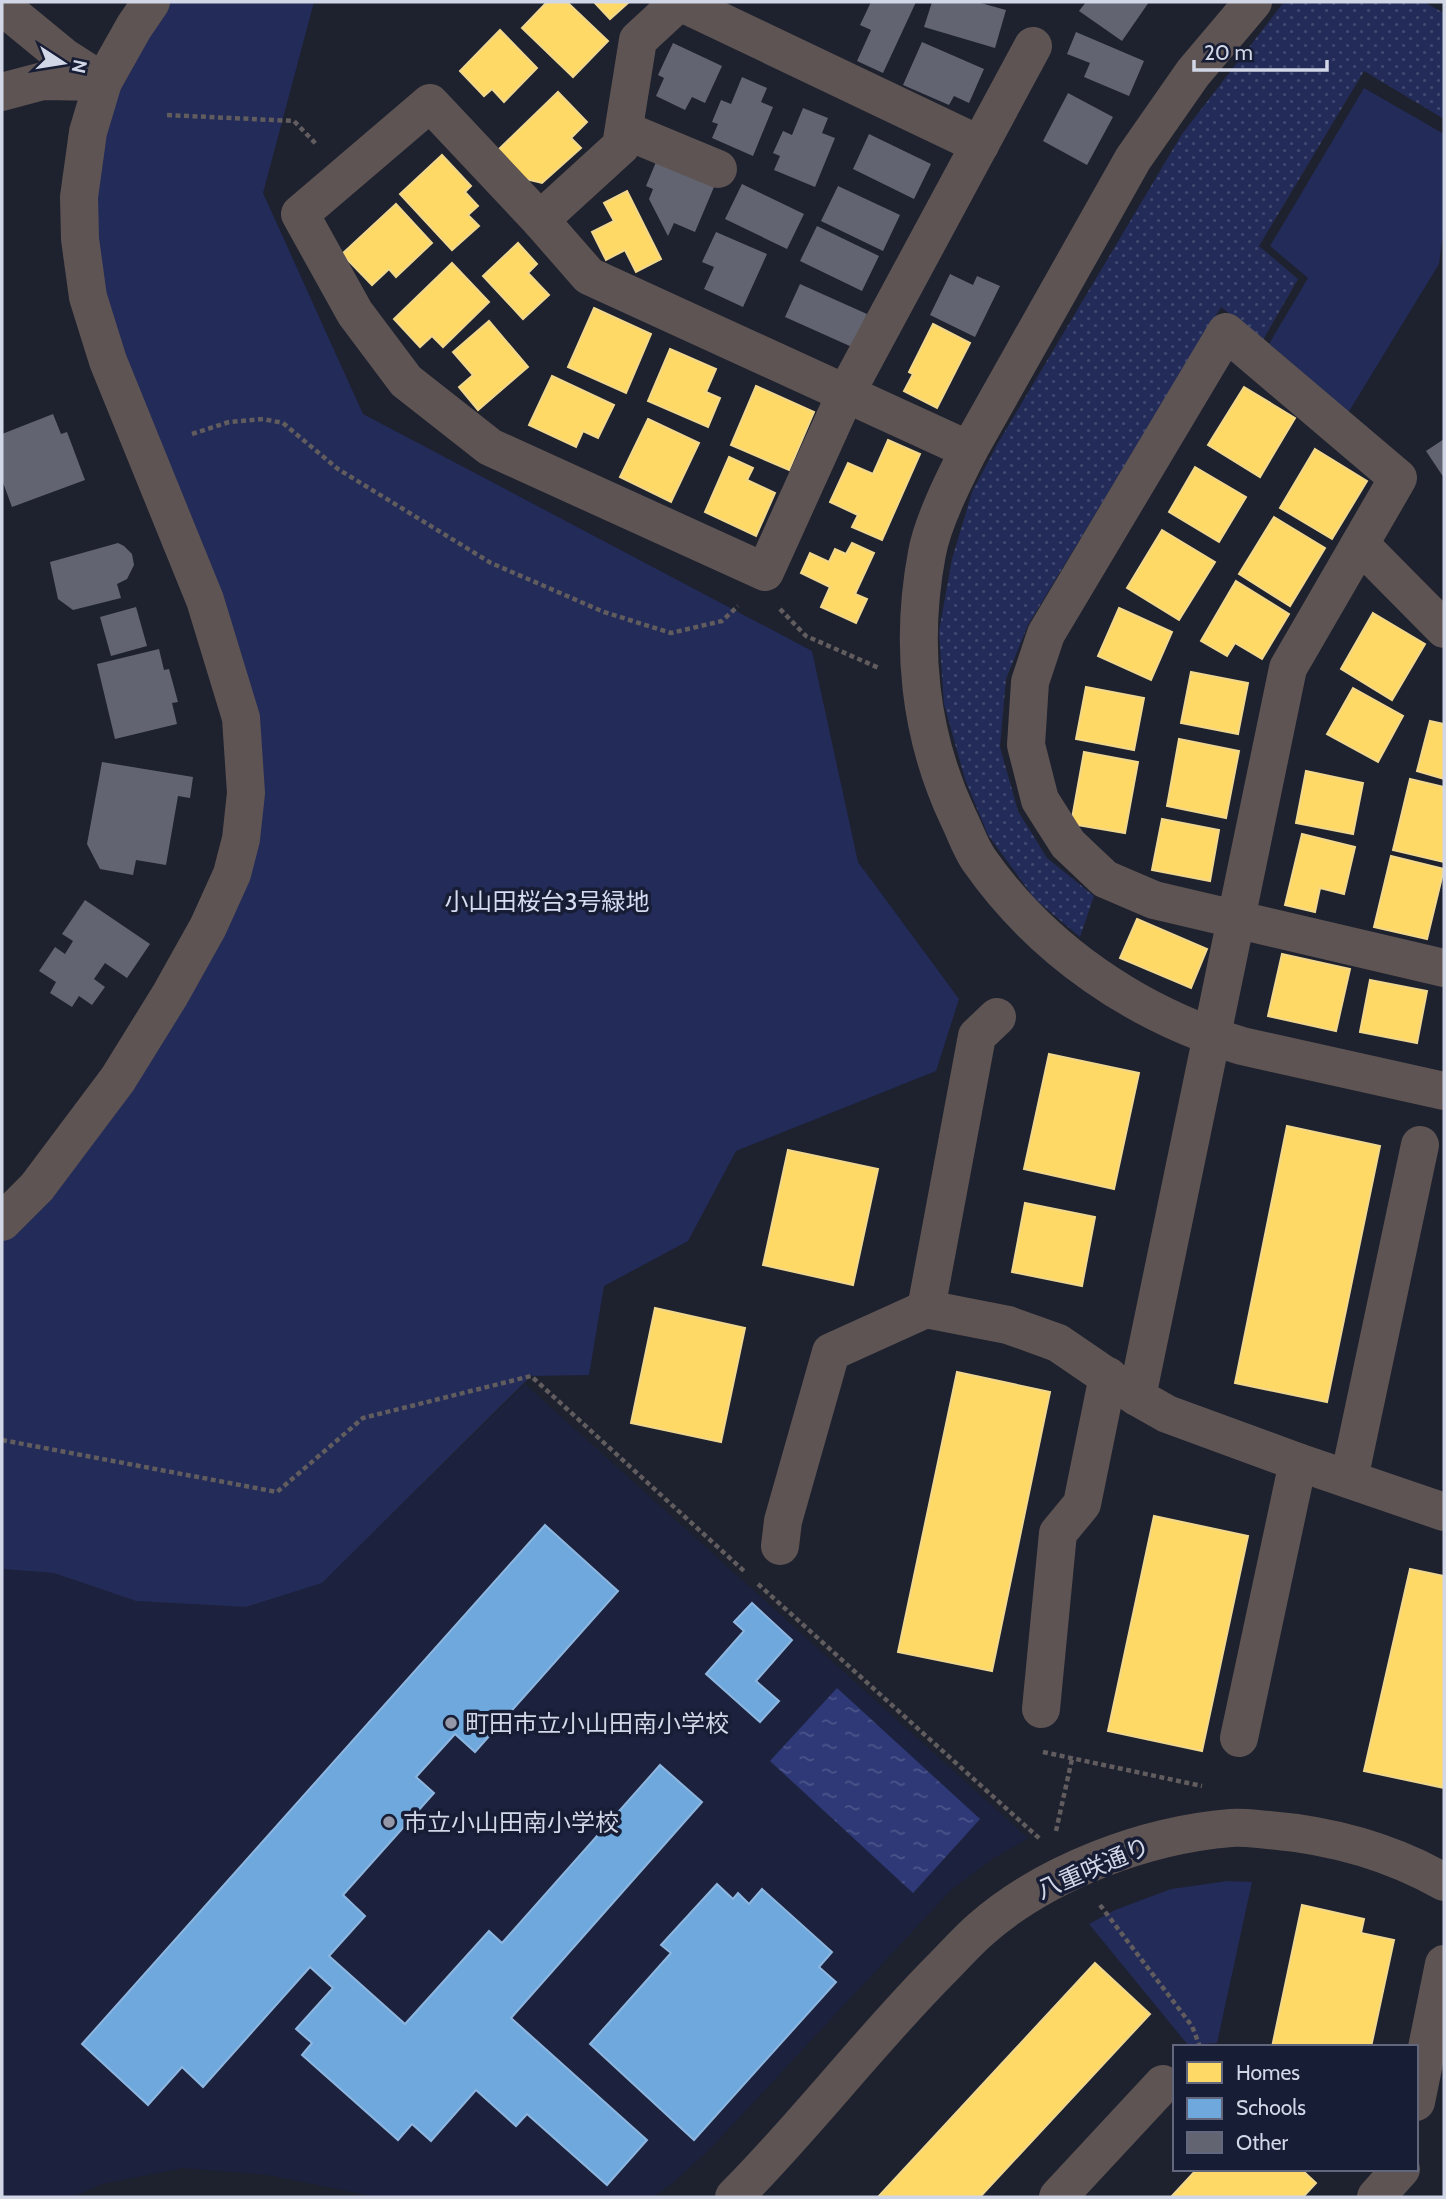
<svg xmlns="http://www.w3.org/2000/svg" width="1446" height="2199" font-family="Cabin,'Noto Sans JP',sans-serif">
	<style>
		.built { fill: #1c223e }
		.grass { fill: url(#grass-dots) }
		.green { fill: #232b58 }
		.water { fill: url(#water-ripples) }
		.homes { fill: #ffd966; stroke: #f2d88d; stroke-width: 2 }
		.schools { fill: #6fa8dc; stroke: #8db6e0; stroke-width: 2 }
		.building { fill: #626571 }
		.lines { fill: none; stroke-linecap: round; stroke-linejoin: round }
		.path { stroke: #615c5e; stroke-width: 4.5; stroke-dasharray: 5 3.5; stroke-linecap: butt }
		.minor { stroke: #5e5453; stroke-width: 38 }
		.poi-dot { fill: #9397a7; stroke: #171d35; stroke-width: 2.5 }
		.labels { text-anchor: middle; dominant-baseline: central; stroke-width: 7; stroke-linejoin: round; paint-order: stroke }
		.park-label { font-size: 24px; fill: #d7ddf1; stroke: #171d35 }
		.poi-label { font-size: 24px; fill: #d2d7e8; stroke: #171d35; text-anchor: start }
		.street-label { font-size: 24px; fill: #d2d7e8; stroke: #171d35 }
	</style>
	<defs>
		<pattern id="grass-dots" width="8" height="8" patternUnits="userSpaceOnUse" patternTransform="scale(1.75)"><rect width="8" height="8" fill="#232b58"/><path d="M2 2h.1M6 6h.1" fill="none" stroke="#424970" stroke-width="1.8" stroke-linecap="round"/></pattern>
		<pattern id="water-ripples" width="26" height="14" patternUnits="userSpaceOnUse" patternTransform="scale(1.75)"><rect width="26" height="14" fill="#2f3977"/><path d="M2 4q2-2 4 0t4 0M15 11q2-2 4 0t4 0" fill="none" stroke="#4c558a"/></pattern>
	</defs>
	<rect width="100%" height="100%" fill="#1e212e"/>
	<!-- built -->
	<polygon class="built" points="525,1384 1028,1838 994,1858 952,1889 709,2150 674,2182 653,2197 377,2197 268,2175 183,2168 102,2184 73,2197 2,2197 2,1569 54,1573 136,1601 246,1607 322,1583"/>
	<!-- grass -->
	<polygon class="grass" points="1284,2 1424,2 1444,13 1444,119 1364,71 1259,246 1298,279 1263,340 1221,307 1028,625 1006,679 1000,747 1018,811 1047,858 1094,896 1080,937 1035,899 988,835 965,779 944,704 939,631 952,559 972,492 998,443 1182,134"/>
	<!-- green -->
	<g class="green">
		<polygon points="151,2 314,2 263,193 363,414 812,651 858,862 959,999 936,1071 736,1151 688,1241 604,1286 589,1375 531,1376 322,1583 246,1607 136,1601 54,1573 2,1569 2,1222 144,1041 246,793 79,197"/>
		<polygon points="1364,88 1444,134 1444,225 1439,264 1348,413 1269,344 1308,278 1270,246"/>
		<polygon points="1228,1881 1252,1882 1217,2043 1188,2045 1089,1924 1115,1910 1171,1889"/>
	</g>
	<!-- water -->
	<polygon class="water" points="837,1688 980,1819 913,1893 770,1761"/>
	<!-- homes -->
	<g class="homes">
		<polygon points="547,2 567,2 608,41 573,77 522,28"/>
		<polygon points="594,2 629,2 610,19"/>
		<polygon points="500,30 537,68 504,102 492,89 484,96 460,71"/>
		<polygon points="558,92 587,122 571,138 581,148 542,183 522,178 497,151"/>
		<polygon points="442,155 471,186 465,192 478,206 468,215 479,226 452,250 400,194"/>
		<polygon points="627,191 661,259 636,272 625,250 606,260 592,232 614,221 604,203"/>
		<polygon points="396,204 432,243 396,277 389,269 372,285 342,254"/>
		<polygon points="518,243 537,264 528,273 549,295 523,319 483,276"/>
		<polygon points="452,263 489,302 443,347 432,336 420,347 394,319"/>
		<polygon points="594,308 651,334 626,393 568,367"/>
		<polygon points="489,321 528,367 478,410 459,387 473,375 453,352"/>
		<polygon points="933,324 970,343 937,408 904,391 913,374 909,372"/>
		<polygon points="670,349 716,369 706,392 720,398 708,427 648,401"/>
		<polygon points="552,376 614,405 598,438 583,431 576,447 529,425"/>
		<polygon points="756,386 814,412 789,470 731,445"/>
		<polygon points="1244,387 1295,418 1260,477 1208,445"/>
		<polygon points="648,419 699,443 671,502 620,477"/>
		<polygon points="888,440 920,454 882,540 852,527 858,515 830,502 848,463 873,474"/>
		<polygon points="1315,449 1367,481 1332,539 1280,508"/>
		<polygon points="729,457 753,468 747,480 775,493 756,536 705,512"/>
		<polygon points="1195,467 1246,497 1219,542 1169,512"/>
		<polygon points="1274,517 1325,548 1290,606 1239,574"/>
		<polygon points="1162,530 1215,562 1179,620 1127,588"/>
		<polygon points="852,543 874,553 855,594 867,599 856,623 821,607 830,587 801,573 810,553 829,562 835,549 846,554"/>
		<polygon points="1236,581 1289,614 1262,659 1235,643 1227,656 1201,641"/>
		<polygon points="1119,608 1172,632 1151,680 1098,656"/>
		<polygon points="1373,613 1425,644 1392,700 1341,669"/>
		<polygon points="1191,672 1248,683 1238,734 1181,723"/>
		<polygon points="1086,687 1144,698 1134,750 1076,739"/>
		<polygon points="1353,688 1403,716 1378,762 1327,734"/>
		<polygon points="1430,721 1444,724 1444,779 1417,771"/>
		<polygon points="1179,739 1239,751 1226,818 1167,806"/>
		<polygon points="1084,752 1138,762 1125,833 1071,824"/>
		<polygon points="1306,771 1363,783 1353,834 1296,823"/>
		<polygon points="1410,779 1444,787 1444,862 1393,850"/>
		<polygon points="1162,819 1219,830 1210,881 1152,870"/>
		<polygon points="1302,834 1355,847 1344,894 1320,888 1315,912 1285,905"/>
		<polygon points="1391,856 1444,869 1427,939 1374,927"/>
		<polygon points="1137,919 1207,949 1191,988 1120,958"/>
		<polygon points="1282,954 1350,969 1336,1031 1268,1016"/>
		<polygon points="1370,980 1427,991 1417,1043 1360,1032"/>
		<polygon points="1049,1054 1139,1073 1114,1189 1024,1169"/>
		<polygon points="1287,1126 1380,1146 1327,1402 1235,1383"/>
		<polygon points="788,1150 878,1169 853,1285 763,1265"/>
		<polygon points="1025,1203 1095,1217 1082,1286 1012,1272"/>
		<polygon points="655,1308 745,1328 721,1442 631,1423"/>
		<polygon points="957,1372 1050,1392 992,1671 898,1652"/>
		<polygon points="1154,1516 1248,1536 1202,1751 1108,1731"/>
		<polygon points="1410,1569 1444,1576 1444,1788 1364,1771"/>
		<polygon points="1302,1905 1364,1919 1361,1933 1394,1940 1371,2047 1272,2047"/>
		<polygon points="1095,1963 1150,2014 980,2197 878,2197"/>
		<polygon points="1197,2169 1301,2169 1316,2183 1303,2197 1171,2197"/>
	</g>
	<!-- schools -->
	<g class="schools">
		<polygon points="545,1525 618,1591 475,1752 455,1734 416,1777 434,1793 343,1895 365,1916 329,1956 405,2024 489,1931 502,1943 660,1765 702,1802 511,2018 647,2140 607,2185 527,2114 516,2126 476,2090 431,2141 412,2124 398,2140 302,2055 312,2043 296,2029 333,1988 310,1967 203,2087 182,2067 148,2105 82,2044"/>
		<polygon points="752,1603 792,1640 756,1681 779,1701 760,1722 706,1674 744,1631 734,1622"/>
		<polygon points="717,1884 733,1899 738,1893 749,1904 762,1889 832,1952 819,1967 836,1982 694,2140 590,2044 671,1953 661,1945"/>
	</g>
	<!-- building -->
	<g class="building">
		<polygon points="871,2 916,2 883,73 857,61 871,30 860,25"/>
		<polygon points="932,2 977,2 1006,10 995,48 924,27"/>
		<polygon points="1086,2 1149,2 1122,41 1079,11"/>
		<polygon points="1076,32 1144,61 1129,96 1084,77 1090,63 1067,54"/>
		<polygon points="922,42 984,69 969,103 954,96 949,105 903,85"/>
		<polygon points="673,43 722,66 705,103 692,97 685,110 656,96 664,78 658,75"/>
		<polygon points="742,77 767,88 761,102 773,107 753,156 712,138 718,124 712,122 721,100 731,104"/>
		<polygon points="1068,93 1113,117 1087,165 1043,141"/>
		<polygon points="803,108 828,118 822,133 835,138 815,187 774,170 780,156 773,153 783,131 792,135"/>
		<polygon points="869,134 931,164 914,199 853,169"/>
		<polygon points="656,162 714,187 695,232 674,223 668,236 649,199 653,189 646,186"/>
		<polygon points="742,184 804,214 787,249 725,219"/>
		<polygon points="838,186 900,215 883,251 821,221"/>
		<polygon points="817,226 879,256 862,291 800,261"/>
		<polygon points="716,232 767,254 743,307 704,289 714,267 702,262"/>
		<polygon points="950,274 973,285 977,276 1000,286 975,337 930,315"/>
		<polygon points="800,284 867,314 852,347 785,317"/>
		<polygon points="53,414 61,434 67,432 85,480 12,507 2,480 2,434"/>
		<polygon points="1444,439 1444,478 1426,451"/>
		<polygon points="118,543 124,546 132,554 134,565 127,579 117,584 121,598 73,610 58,599 50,562"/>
		<polygon points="136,607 147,646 111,656 100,617"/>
		<polygon points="159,649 164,670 169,669 178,702 172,703 177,724 115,739 97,664"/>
		<polygon points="102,762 193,777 190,798 178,796 166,865 136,860 133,875 100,869 87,844"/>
		<polygon points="85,900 150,944 127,978 105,963 94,979 105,987 92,1005 79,996 72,1007 50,993 56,982 39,971 55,947 65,954 73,941 62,934"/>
	</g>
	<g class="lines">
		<!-- path -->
		<g class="path">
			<polyline points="167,115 294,121 317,145"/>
			<polyline points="192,434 229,422 263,419 283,423 338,469 491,563 604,612 671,633 722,621 738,606"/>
			<polyline points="780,609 806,636 879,668"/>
			<polyline points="2,1440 277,1492 363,1418 531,1376 744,1571"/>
			<polyline points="758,1584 1040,1839"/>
			<polyline points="1043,1752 1202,1786"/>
			<polyline points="1056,1831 1072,1759"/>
			<polyline points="1100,1905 1192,2026 1200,2047"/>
		</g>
		<!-- minor -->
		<g class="minor">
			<polyline points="680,2 980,145"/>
			<path d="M 1253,2 L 1193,73 L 1133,159 L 969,450 C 954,480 933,521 927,553 C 910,643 919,734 958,817 C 965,831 970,847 979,860 C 1042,950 1137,1015 1242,1046 L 1444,1091"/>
			<polyline points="2,6 64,57 103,82"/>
			<polyline points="2,92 43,81 103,82"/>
			<polyline points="624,130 718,169"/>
			<polyline points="540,220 621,146 638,40 679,2"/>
			<polyline points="969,450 589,276 540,220 430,103 300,214 355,313 406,381 490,447 765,572 846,393 1033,46"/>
			<polyline points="1360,544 1444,629"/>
			<polyline points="2,1222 37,1187 118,1079 170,995 208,927 232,874 241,839 246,793 241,718 205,600 108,361 88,297 80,239 79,197 88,132 103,82 134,27 151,2"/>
			<polyline points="926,1309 977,1036 997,1017"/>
			<polyline points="1137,1397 1288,668 1398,478 1226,332 1046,634 1030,682 1026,745 1040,800 1068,844 1105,879 1154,900 1444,968"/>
			<polyline points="1349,1479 1420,1145"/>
			<polyline points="780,1546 783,1521 831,1352 926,1309 1008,1325 1058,1343 1137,1397 1167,1414 1298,1462 1444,1512"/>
			<polyline points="1041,1709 1058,1533 1082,1504 1108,1376"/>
			<polyline points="1239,1738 1298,1462"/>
			<polyline points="1416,2102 1444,1964"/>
			<path d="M 734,2197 C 807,2124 870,2040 943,1967 C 956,1954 967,1941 981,1929 C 1046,1872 1145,1835 1231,1828 C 1243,1827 1256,1829 1268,1830 C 1329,1835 1391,1852 1444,1882"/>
			<polyline points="1058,2197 1163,2084"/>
			<polyline points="1376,2197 1401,2169"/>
		</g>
	</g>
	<!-- markers -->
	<g class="poi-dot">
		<circle cx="451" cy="1723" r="7"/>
		<circle cx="389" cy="1822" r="7"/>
	</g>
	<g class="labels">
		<!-- park labels -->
		<g class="park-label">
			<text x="547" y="901">小山田桜台3号緑地</text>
		</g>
		<!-- poi labels -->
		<g class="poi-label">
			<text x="465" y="1723">町田市立小山田南小学校</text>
			<text x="403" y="1822">市立小山田南小学校</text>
		</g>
		<!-- street labels -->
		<g class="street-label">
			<text transform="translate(1093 1868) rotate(-23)">八重咲通り</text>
		</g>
	</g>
	<!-- border -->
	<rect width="1446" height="2199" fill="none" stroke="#d2d7e8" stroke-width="7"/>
	<!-- legend -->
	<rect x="1173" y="2045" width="245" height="126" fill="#171d35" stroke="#62677d" stroke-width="2"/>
	<rect x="1187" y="2062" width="35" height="21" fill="#ffd966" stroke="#62677d" stroke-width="2"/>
	<text x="1236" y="2080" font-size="21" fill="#d2d7e8">Homes</text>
	<rect x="1187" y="2098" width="35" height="21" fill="#6fa8dc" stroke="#62677d" stroke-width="2"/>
	<text x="1236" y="2115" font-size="21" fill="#d2d7e8">Schools</text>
	<rect x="1187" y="2132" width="35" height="21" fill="#626571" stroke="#62677d" stroke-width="2"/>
	<text x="1236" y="2150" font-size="21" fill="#d2d7e8">Other</text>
	<!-- north arrow -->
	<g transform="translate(63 63) rotate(102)" stroke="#171d35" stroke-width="5" paint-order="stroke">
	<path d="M0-5L12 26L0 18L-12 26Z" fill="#d2d7e8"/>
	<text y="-10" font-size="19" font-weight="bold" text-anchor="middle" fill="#d2d7e8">N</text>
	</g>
	<!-- scale -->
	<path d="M1194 60v10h133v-10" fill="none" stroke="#d2d7e8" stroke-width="3.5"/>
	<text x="1204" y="60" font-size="21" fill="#d2d7e8" stroke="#171d35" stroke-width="5" paint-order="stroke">20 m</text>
</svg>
